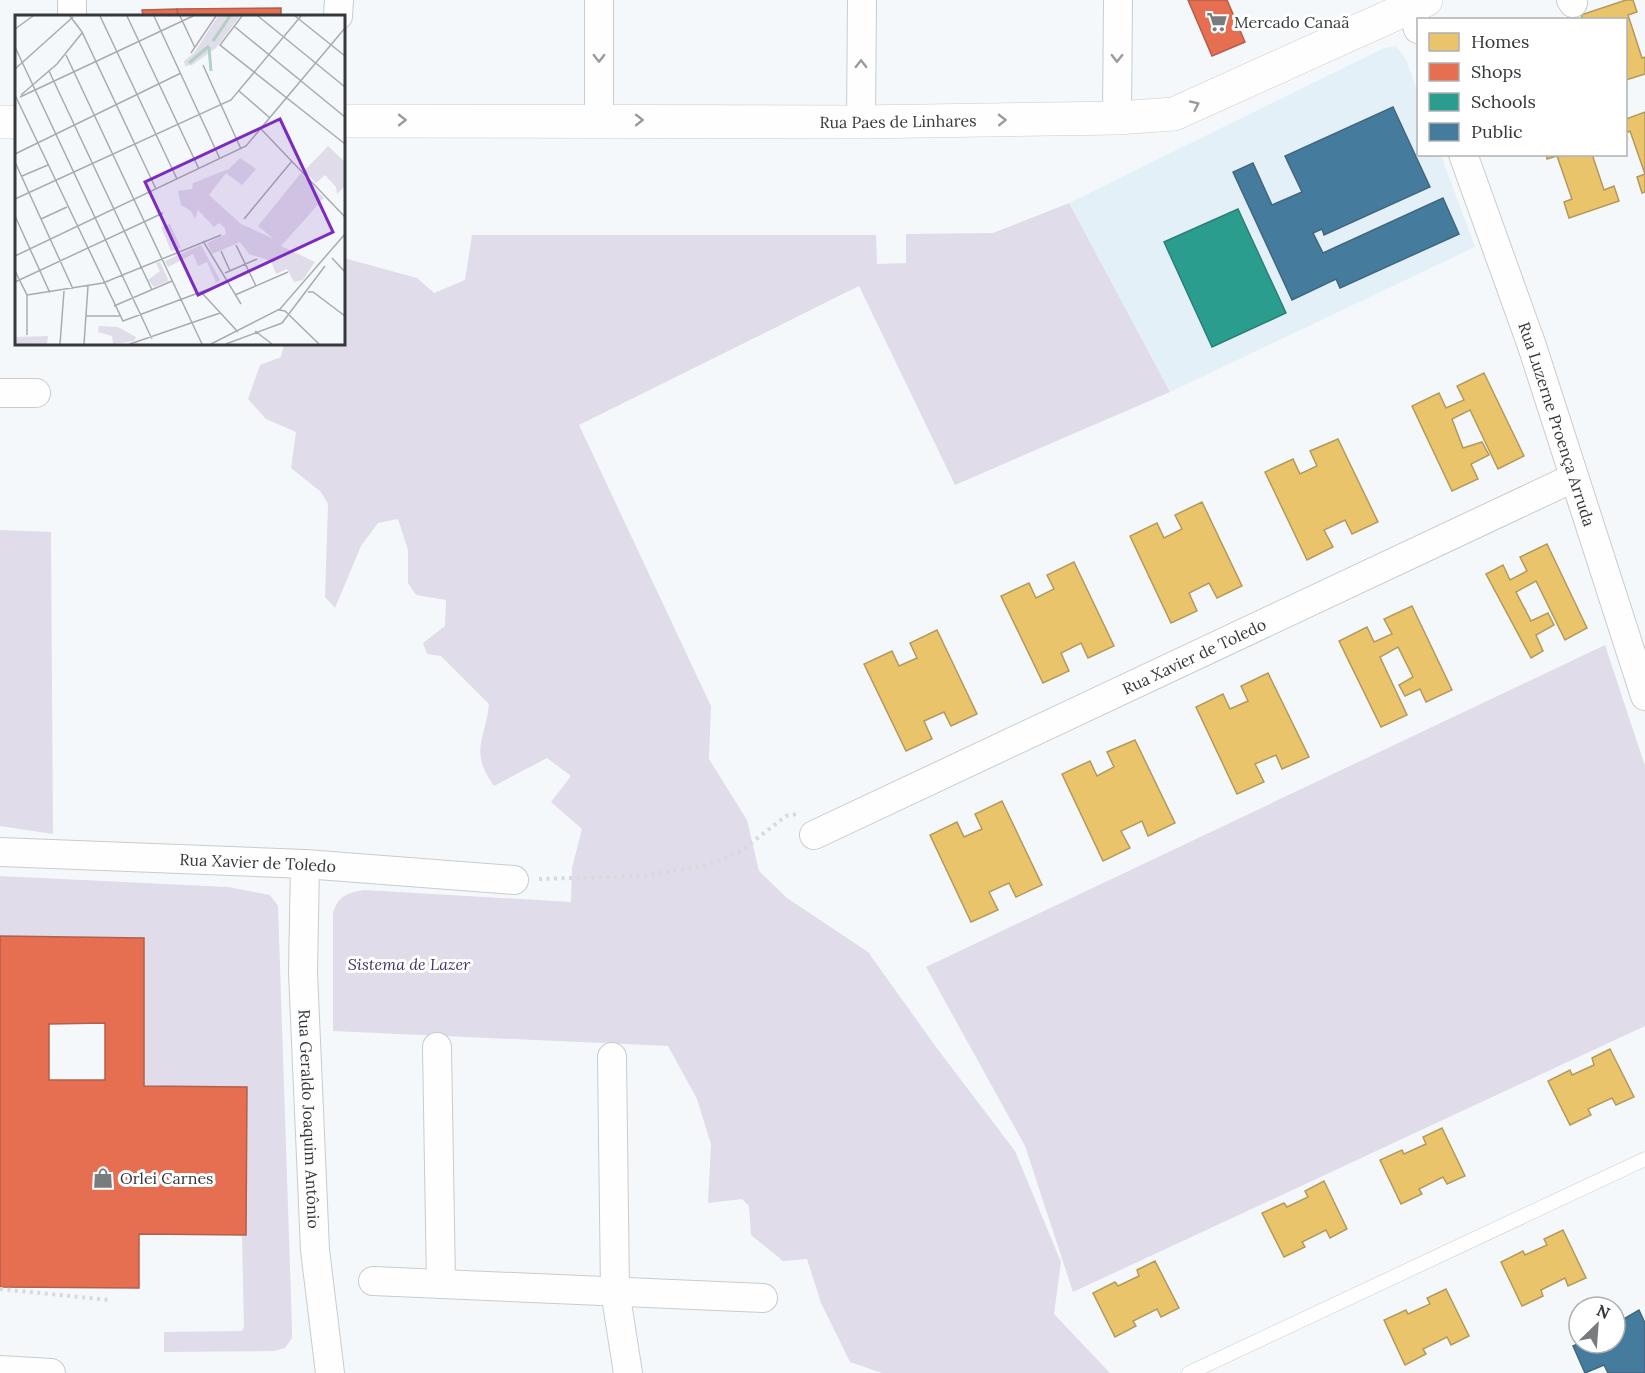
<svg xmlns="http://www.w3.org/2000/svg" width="1645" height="1373" font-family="Lora,serif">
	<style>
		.built { fill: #e4f0f8 }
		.green { fill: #e0dcea }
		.homes { fill: #e9c46a; stroke: #b39a5c; stroke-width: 1.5 }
		.shops { fill: #e76f51; stroke: #b25f4b; stroke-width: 1.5; fill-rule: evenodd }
		.schools { fill: #2a9d8f; stroke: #2d7f76; stroke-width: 1.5 }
		.public { fill: #457b9d; stroke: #406780; stroke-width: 1.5 }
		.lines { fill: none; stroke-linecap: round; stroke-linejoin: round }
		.service-casing { stroke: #c8ccce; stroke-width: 15 }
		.minor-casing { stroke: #c8ccce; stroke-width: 30 }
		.tertiary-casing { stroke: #c8ccce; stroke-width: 34 }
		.path { stroke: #d8d9da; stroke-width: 4; stroke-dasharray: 3 4.5; stroke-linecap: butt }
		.service { stroke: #fefefe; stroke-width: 14 }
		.minor { stroke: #fefefe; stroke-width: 28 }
		.tertiary { stroke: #fefefe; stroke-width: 33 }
		.oneway { stroke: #9a9c9d }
		.labels { text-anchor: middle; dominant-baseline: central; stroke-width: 6; stroke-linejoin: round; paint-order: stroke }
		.poi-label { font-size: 16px; fill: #35393c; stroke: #fff; text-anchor: start }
		.street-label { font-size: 16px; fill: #35393c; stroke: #fff }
		.park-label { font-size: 16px; font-style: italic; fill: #473263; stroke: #fff }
		.inset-river { fill: none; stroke: #b0d1c6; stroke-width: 3 }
		.inset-road { fill: none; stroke: #a8acaf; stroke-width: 1.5 }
		.view { fill: #7b2cbf; fill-opacity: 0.15; stroke: #7b2cbf; stroke-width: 3 }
		.inset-edge { fill: none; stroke: #35393c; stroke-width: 3 }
	</style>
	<rect width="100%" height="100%" fill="#f5f8fb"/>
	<!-- built -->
	<polygon class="built" points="1396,46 1406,59 1418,93 1418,154 1441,155 1475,247 1170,392 1069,203 1384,48"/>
	<!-- green -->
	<g class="green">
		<path d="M 1069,203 L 1170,392 L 955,485 L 859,286 L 579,425 L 711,706 L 709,759 L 747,820 L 759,871 L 787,898 L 868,952 L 936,1047 L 1015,1151 L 1061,1262 L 1054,1314 L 1110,1373 L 882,1373 L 850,1362 L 821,1303 L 807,1259 L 783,1261 L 751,1235 L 749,1206 L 742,1199 L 708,1203 L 711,1144 L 697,1099 L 668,1046 L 333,1031 L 333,913 C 338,896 347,893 364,890 L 571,902 L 572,868 L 582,829 L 551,802 L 571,776 L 547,758 L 494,786 C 469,750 485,742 489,704 L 441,656 L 427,654 L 423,643 L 445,626 L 446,600 L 416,595 L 408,583 L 408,550 L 398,519 L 378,523 L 361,546 L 335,608 L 325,597 L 328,504 L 321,492 L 291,468 L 296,432 L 266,419 L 248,399 L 260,365 L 281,357 L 284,344 L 344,344 L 344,258 L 417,278 L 434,293 L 465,280 L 472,235 L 876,235 L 877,264 L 906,263 L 906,234 L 993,233 Z"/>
		<polygon points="0,530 51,532 53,834 0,826"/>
		<polygon points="1605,645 1645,766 1645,1026 1073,1292 1025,1146 926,967"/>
		<polygon points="0,876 228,887 270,895 278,906 292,1327 292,1338 285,1348 274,1351 164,1352 164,1332 242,1331 244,1327 242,1236 246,1235 247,1087 144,1086 144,938 0,936"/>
	</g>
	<!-- homes -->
	<g class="homes">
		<polygon points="1626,0 1633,0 1637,12 1628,15 1642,58 1645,57 1645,74 1626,80 1626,20 1583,20 1581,15"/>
		<polygon points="1645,112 1645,192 1642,193 1637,177 1645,174 1630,131 1626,133 1626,119"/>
		<polygon points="1546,154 1592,154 1604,190 1614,186 1619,201 1569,218 1564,202 1572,199 1557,156 1547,159"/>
		<polygon points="1484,373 1524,456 1498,469 1470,410 1452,419 1463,448 1482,442 1489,455 1471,464 1478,479 1452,491 1412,406 1439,393 1446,408 1464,400 1457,386"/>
		<polygon points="1338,439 1378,522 1352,534 1345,520 1324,530 1333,547 1307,560 1265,472 1293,459 1300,474 1317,466 1310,451"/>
		<polygon points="1202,502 1242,586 1217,598 1209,583 1189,593 1197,611 1171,623 1130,536 1157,523 1164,538 1182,529 1175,515"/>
		<polygon points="1547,544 1587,628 1565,640 1536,581 1516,592 1531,621 1548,613 1554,625 1536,635 1543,651 1531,658 1486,574 1503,565 1510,580 1527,571 1520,557"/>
		<polygon points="1074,562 1114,646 1088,658 1081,643 1061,653 1069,671 1043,683 1001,596 1029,583 1036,598 1054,589 1047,575"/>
		<polygon points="1412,606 1452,690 1426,702 1420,689 1405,696 1399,685 1413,677 1398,647 1380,657 1407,715 1381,727 1339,641 1367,627 1374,642 1392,634 1384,619"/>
		<polygon points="937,630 977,714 951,726 944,712 924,721 932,739 906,751 864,664 892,651 899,666 917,658 910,643"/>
		<polygon points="1268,673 1309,757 1282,769 1276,755 1255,764 1264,782 1237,794 1196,707 1223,694 1230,709 1248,701 1241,686"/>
		<polygon points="1135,740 1175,823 1148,836 1142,821 1121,831 1130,848 1103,861 1062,774 1090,761 1097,776 1114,767 1107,752"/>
		<polygon points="1002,801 1042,885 1016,897 1009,883 989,892 998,910 971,922 930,835 957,822 964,837 982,829 975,814"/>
		<polygon points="1610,1049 1634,1097 1616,1105 1612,1098 1588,1109 1591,1115 1570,1125 1548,1081 1570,1070 1572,1075 1594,1065 1592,1058"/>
		<polygon points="1442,1128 1465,1176 1447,1184 1443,1177 1419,1189 1422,1194 1401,1204 1380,1160 1402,1150 1404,1154 1426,1144 1423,1137"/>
		<polygon points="1324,1181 1347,1229 1330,1238 1326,1230 1302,1242 1305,1247 1284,1257 1262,1213 1284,1203 1287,1207 1308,1197 1305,1191"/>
		<polygon points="1563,1230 1586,1278 1568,1286 1565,1278 1541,1290 1543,1296 1522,1306 1501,1262 1523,1251 1525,1255 1547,1245 1544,1239"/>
		<polygon points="1155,1261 1179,1308 1161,1317 1157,1309 1133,1321 1136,1326 1115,1337 1093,1293 1115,1282 1118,1286 1139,1276 1137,1270"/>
		<polygon points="1446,1289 1469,1336 1451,1345 1447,1337 1423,1349 1426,1354 1405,1365 1384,1320 1406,1310 1408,1314 1430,1304 1427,1298"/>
	</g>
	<!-- shops -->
	<g class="shops">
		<polygon points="1188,0 1227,0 1245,42 1212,56"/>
		<polygon points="281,8 281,16 178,16 177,9"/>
		<polygon points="177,9 178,16 143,16 142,10"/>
		<path d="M 0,936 L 144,938 L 144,1086 L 247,1087 L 246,1235 L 139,1234 L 139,1288 L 0,1287 ZM 105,1023 L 105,1080 L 49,1080 L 49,1024 Z"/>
	</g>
	<!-- schools -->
	<polygon class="schools" points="1238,209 1286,313 1212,347 1164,242"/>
	<!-- public -->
	<g class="public">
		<polygon points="1393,107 1430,187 1324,235 1322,229 1313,233 1323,253 1443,198 1459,234 1340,288 1336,279 1292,300 1233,172 1253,163 1272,205 1302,192 1285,156"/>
		<polygon points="1639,1310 1645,1323 1645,1373 1608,1373 1604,1365 1585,1373 1573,1346 1580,1343 1615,1343 1615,1324"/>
	</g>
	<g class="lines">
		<!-- service casing -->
		<g class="service-casing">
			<polyline id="service" points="1189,1373 1645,1159"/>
		</g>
		<!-- minor casing -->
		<g class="minor-casing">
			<g id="minor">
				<polyline points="599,0 599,120"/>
				<polyline points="1571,0 1573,3"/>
				<polyline points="1411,7 1418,29"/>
				<polyline points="72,16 72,0"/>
				<polyline points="338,16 339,0"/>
				<polyline points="1117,118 1118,0"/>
				<polyline points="861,122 862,0"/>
				<path id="s1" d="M 1463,154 L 1532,346 L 1645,696"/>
				<polyline points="0,393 36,393"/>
				<path id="s2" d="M 814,835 L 1573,478"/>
				<path id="s3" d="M 0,852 L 305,864 L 514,880"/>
				<path id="s4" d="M 305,864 L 303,972 L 315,1250 L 330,1373"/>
				<polyline points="437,1047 441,1284"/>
				<polyline points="612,1057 615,1291 628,1373"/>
				<polyline points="373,1281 763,1298"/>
				<polyline points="0,1370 51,1373"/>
			</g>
		</g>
		<!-- tertiary casing -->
		<g class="tertiary-casing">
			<g id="tertiary">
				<path id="s5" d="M 344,121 L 861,122 L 1117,118 L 1174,114 L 1426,0"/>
				<polyline points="0,122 16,122"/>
			</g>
		</g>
		<!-- path -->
		<g class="path">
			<polyline points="539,879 642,876 709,865 741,851 786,816 797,814"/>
			<polyline points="0,1289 110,1300"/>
		</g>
		<!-- service -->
		<use href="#service" class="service"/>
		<!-- minor -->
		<use href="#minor" class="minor"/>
		<!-- tertiary -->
		<use href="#tertiary" class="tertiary"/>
	</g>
	<!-- one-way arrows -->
	<defs><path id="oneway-chevron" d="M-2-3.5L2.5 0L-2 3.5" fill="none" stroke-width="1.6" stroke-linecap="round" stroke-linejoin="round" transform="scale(1.5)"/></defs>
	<g class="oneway">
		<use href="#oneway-chevron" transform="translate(599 58) rotate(90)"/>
		<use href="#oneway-chevron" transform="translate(1117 58) rotate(91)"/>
		<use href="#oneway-chevron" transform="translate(861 64) rotate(-90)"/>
		<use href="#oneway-chevron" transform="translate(1195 105) rotate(-25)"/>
		<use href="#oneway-chevron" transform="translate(402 120)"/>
		<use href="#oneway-chevron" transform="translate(639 120)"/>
		<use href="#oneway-chevron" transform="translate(1002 120) rotate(-1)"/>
	</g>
	<!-- icons -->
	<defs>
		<g id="supermarket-bare" transform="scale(1.62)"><path d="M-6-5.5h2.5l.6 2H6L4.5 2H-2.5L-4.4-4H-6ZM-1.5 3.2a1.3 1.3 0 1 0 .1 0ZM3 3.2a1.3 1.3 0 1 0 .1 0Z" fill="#787c7f" stroke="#fff" stroke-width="2.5" paint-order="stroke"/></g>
		<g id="shop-bare" transform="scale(1.62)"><path d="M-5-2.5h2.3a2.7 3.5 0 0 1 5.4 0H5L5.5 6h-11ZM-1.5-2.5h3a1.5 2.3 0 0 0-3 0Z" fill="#787c7f" stroke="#fff" stroke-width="2.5" paint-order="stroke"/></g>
	</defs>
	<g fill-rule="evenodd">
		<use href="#supermarket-bare" x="1217" y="22"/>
		<use href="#shop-bare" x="103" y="1178"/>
	</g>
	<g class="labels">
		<!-- poi labels -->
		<g class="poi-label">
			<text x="1234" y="22">Mercado Canaã</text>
			<text x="120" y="1178">Orlei Carnes</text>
		</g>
		<!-- street labels -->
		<g class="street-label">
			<text stroke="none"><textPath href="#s5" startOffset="554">Rua Paes de Linhares</textPath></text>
			<text stroke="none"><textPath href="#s1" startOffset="286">Rua Luzerne Proença Arruda</textPath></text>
			<text stroke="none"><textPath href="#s2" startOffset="420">Rua Xavier de Toledo</textPath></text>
			<text stroke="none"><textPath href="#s3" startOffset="258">Rua Xavier de Toledo</textPath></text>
			<text stroke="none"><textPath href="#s4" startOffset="255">Rua Geraldo Joaquim Antônio</textPath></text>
		</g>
		<!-- park labels -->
		<g class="park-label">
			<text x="409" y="964">Sistema de Lazer</text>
		</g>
	</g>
	<!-- overview -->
	<g transform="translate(15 15)">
		<rect width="330" height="330" fill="#f5f8fb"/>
		<path d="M 203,1 L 225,1 L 201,33 L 177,50 L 170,51 L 169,46 L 179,38 ZM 313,131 L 330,147 L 330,171 L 322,179 L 321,172 L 310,160 L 301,168 L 289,156 ZM 225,143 L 241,154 L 227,170 L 211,158 L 194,180 L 226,209 L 259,224 L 243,211 L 286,158 L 309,183 L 266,231 L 300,247 L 288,265 L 279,267 L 272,254 L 261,259 L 256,246 L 234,239 L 225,227 L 197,239 L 192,228 L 211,219 L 210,213 L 204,208 L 199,212 L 183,195 L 180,204 L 176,196 L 166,190 L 163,176 L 177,174 L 178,168 L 214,154 ZM 155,209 L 166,233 L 156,236 L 146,212 ZM 186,230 L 205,265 L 195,272 L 201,267 L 192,247 L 183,251 L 178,239 L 153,252 L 150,246 ZM 145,247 L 154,266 L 139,272 L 133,265 L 145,256 L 141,248 ZM 0,309 L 0,322 L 33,321 L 32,329 L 0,329 ZM 84,311 L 103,312 L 121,322 L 119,326 L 98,329 L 97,321 L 83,317 Z" fill="#e0dcea"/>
		<path class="inset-river" d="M 198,26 L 215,1M 194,32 L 196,56M 174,48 L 194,31"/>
		<path class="inset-road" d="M 55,1 L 67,17 L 141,174M 85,1 L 162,164M 112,1 L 184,154M 139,1 L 205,144M 165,1 L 180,33M 227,1 L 205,30 L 330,129M 243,1 L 330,72M 280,1 L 330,41M 220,12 L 330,102M 0,14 L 18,1M 0,32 L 137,324M 176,38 L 201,1M 51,40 L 187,329M 188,50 L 226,134M 0,54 L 58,2M 34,56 L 137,275M 224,76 L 255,103M 0,80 L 108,306 L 210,268M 6,80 L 42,49 L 67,18M 5,82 L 178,1M 246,114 L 330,202M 0,139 L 166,58M 0,147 L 58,274M 7,161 L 33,150M 0,184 L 216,85 L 286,1M 0,201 L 35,278M 26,204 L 52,192M 229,204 L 277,146M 188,226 L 226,289M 221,230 L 241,271M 206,236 L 215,256M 0,241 L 231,131 L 330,13M 317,243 L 330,257M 0,256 L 12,280 L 12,320M 210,258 L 242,244M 0,267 L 148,198M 293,277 L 298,277 L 330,301M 187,278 L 223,317M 12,280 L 88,268 L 206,220M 220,280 L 273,257M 99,291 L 157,266M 264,295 L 270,296 L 304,329M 71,301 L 105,301M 240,316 L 257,329M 45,329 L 49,276M 69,329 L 73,271M 115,329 L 205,298M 196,329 L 265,294 L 330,219M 211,329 L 267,308 L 310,251"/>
		<path class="view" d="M 265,104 L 318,217 L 183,280 L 130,167 Z"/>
		<rect width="330" height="330" class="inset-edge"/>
	</g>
	<!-- legend -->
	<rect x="1417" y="18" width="210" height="138" fill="#ffffff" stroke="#aeb0b1" stroke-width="1.5"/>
	<rect x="1429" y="33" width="30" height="18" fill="#e9c46a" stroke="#aeb0b1" stroke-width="1.5"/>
	<text x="1471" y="48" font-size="18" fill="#35393c">Homes</text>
	<rect x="1429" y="63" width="30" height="18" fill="#e76f51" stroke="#aeb0b1" stroke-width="1.5"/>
	<text x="1471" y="78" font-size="18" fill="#35393c">Shops</text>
	<rect x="1429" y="93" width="30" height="18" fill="#2a9d8f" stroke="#aeb0b1" stroke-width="1.5"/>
	<text x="1471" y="108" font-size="18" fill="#35393c">Schools</text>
	<rect x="1429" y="123" width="30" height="18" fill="#457b9d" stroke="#aeb0b1" stroke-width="1.5"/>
	<text x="1471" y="138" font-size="18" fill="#35393c">Public</text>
	<!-- north arrow -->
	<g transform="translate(1597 1325) rotate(25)"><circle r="28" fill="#ffffff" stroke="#aeb0b1" stroke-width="1.5"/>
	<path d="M0-4.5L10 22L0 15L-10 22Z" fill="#787c7f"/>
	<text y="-9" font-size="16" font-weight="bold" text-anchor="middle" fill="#35393c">N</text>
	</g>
</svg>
